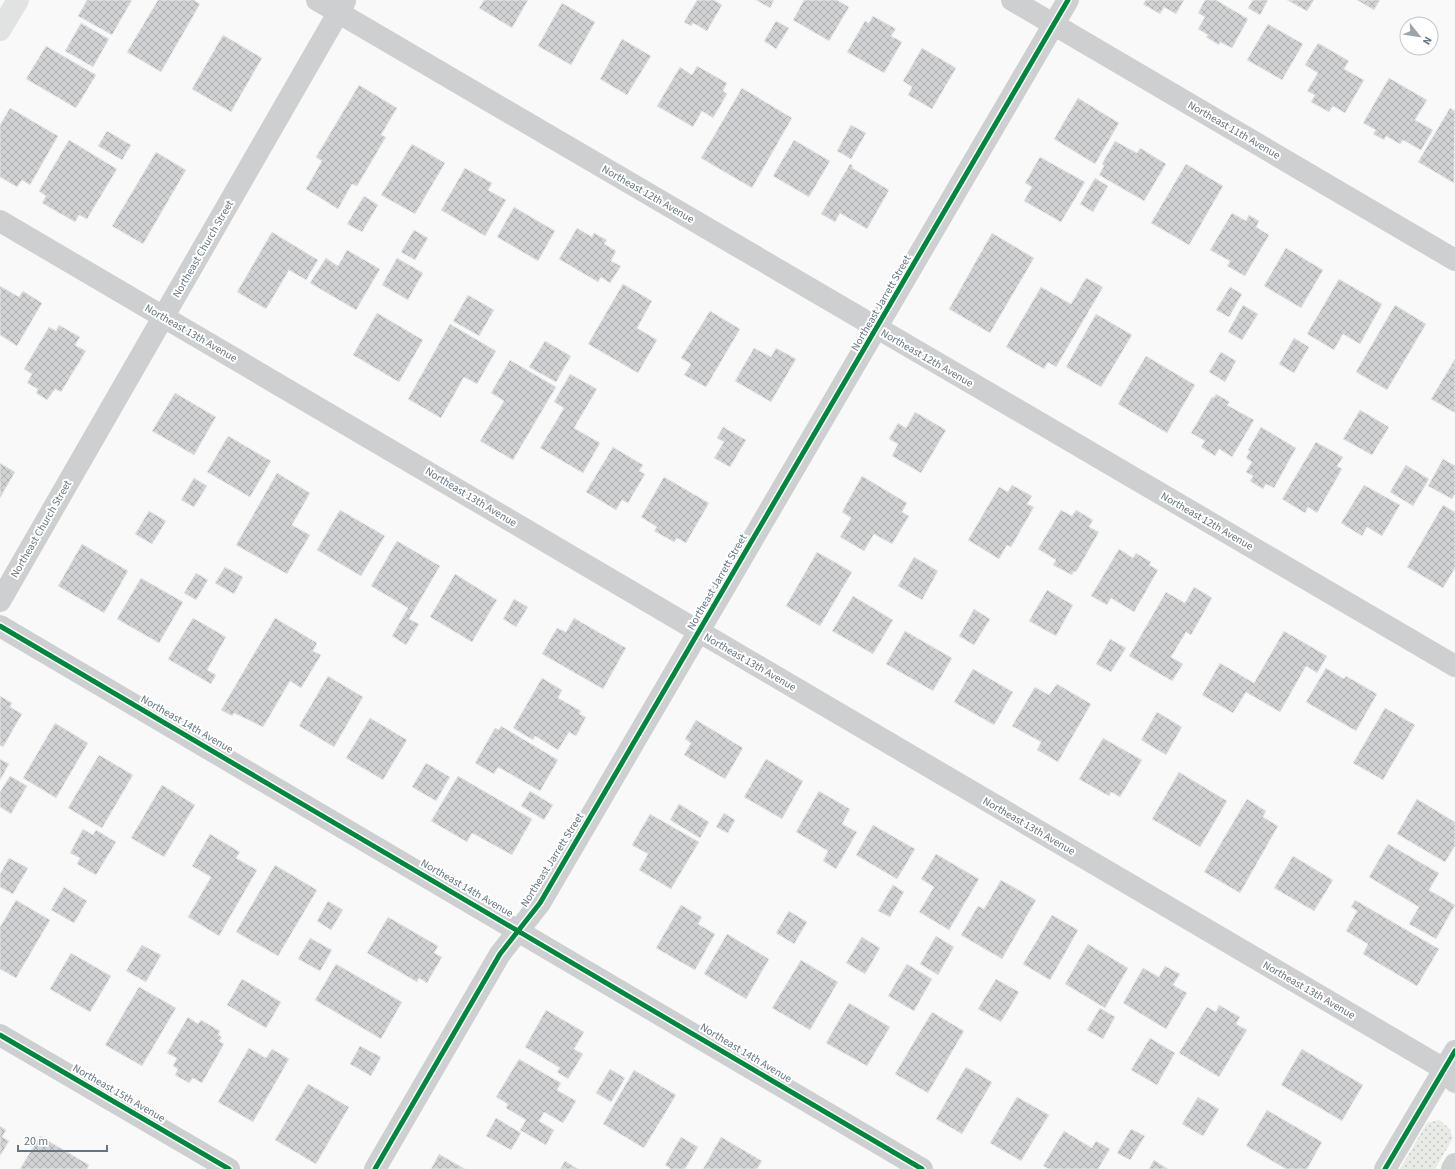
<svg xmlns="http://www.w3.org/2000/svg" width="1455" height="1169" font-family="'Source Sans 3',sans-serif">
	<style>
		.garden { fill: url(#garden-dots) }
		.building { fill: url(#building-cross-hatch); stroke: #e8e8e8 }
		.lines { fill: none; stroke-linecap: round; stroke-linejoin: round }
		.minor { stroke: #cecfd0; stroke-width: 22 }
		.major { stroke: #e1e2e2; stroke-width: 22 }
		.cycleway-casing { stroke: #fff; stroke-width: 8 }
		.cycleway { stroke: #00873e; stroke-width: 5 }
		.labels { text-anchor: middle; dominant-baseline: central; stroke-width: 4; stroke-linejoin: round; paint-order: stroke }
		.street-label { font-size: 11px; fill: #657683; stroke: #fff }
	</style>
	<defs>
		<pattern id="garden-dots" width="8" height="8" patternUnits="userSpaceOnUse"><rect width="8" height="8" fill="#e8ebe6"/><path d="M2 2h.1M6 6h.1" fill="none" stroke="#c0c3c0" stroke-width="1.8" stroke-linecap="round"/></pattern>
		<pattern id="building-cross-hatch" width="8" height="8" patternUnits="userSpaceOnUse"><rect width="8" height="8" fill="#d0d2d3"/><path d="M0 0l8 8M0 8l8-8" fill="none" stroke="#acafb1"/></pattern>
	</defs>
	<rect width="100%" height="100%" fill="#f9f9f9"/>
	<!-- garden -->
	<polygon class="garden" points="1439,1120 1449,1128 1453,1138 1435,1169 1400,1169 1427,1123"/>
	<!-- building -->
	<g class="building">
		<polygon points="87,0 132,0 112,35 78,16"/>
		<polygon points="158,0 194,0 200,4 161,72 127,52"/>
		<polygon points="484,0 528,0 512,28 479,8"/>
		<polygon points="697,0 714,0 722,5 707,31 693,23 691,26 684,22"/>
		<polygon points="756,0 774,0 770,8"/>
		<polygon points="804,0 837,0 849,7 829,41 793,20"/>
		<polygon points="1146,0 1184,0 1176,14 1164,7 1160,14 1143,4"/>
		<polygon points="1205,0 1216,0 1248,19 1232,48 1220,42 1219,45 1206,37 1208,35 1198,29 1205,17 1198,13"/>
		<polygon points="1253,0 1268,0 1260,15 1248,8"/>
		<polygon points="1287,0 1314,0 1307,11"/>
		<polygon points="1357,0 1380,0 1374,10"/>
		<polygon points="562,3 595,22 571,65 538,46"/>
		<polygon points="873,16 896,29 891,36 902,42 884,73 847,52 865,21 869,23"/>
		<polygon points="776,21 789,28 776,49 764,41"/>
		<polygon points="81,23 109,39 93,67 65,51"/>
		<polygon points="1268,24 1303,44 1282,80 1247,60"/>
		<polygon points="223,35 262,58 231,112 192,89"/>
		<polygon points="622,39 651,56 627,95 600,79"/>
		<polygon points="1318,43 1349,61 1344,69 1364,80 1345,113 1333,106 1329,112 1311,102 1315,95 1307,91 1318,73 1305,65"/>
		<polygon points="46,46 96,75 76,108 26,79"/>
		<polygon points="922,48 956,68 932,109 908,95 912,87 903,81"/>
		<polygon points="697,66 727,83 723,91 727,94 713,118 702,111 693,127 657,106 680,67 692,75"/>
		<polygon points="1389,78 1427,100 1415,120 1433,130 1421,150 1403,140 1400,144 1386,136 1384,140 1373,134 1376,130 1363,123"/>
		<polygon points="359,85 397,108 381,135 386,137 357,186 352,184 338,209 306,189 322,161 316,157"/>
		<polygon points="742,88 792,118 752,188 701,158"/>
		<polygon points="1078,98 1119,123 1095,164 1054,139"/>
		<polygon points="10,108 58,136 30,185 22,180 17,187 0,177 0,125"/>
		<polygon points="1450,108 1455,111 1454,183 1418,162"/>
		<polygon points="851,125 866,133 851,159 837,151"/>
		<polygon points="107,131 131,145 122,160 98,146"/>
		<polygon points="69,140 117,169 87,219 79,215 75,222 42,203 46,196 39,191"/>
		<polygon points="794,140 830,161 809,197 773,176"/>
		<polygon points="1115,141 1137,153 1140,148 1166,164 1144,201 1099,175 1104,166 1102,164"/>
		<polygon points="412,144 445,163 415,214 381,195"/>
		<polygon points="156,152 186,170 143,244 112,226"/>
		<polygon points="1040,157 1085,182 1061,222 1024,201 1032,187 1025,183"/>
		<polygon points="850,164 853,166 852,168 889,190 867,229 840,213 835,222 821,214"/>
		<polygon points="1186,164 1223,186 1189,245 1151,223"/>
		<polygon points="465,168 492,183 488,190 506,200 485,236 441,210"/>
		<polygon points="1095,178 1108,186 1093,212 1080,204"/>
		<polygon points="364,196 378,205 362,232 347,224"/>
		<polygon points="514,207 555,231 538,261 497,237"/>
		<polygon points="1232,213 1246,221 1249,215 1259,221 1256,227 1269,235 1245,276 1227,266 1230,261 1210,250"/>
		<polygon points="577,228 592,237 594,233 607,240 604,244 616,251 611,261 621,266 610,283 601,277 598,282 559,259"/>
		<polygon points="414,230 428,238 415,260 401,252"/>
		<polygon points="272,232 318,260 306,280 289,270 266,309 237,292"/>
		<polygon points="992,233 1034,258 990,333 949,309"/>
		<polygon points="1286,248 1323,270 1301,308 1264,286"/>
		<polygon points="347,250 380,269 356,310 310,283 326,258 338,266"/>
		<polygon points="397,258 423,273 408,300 382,285"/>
		<polygon points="1086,278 1103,287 1056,367 1048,362 1044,369 1006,347 1041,287 1071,304"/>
		<polygon points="1339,279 1382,304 1360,344 1343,334 1334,350 1307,334"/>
		<polygon points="623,284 652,301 637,328 657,340 638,373 588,344"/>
		<polygon points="0,286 19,297 23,291 42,303 17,346 0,335"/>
		<polygon points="1230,287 1242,294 1229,317 1216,310"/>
		<polygon points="468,295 494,310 479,336 453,321"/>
		<polygon points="1243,305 1258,314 1242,340 1228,332"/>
		<polygon points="1395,305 1426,324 1387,390 1356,372"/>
		<polygon points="710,311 740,329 706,387 684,375 691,364 681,358"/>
		<polygon points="377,313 423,340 399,382 353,355"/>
		<polygon points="1096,314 1132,335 1101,387 1066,367"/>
		<polygon points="450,324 496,351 477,384 464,377 441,418 408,399"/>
		<polygon points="59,325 80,337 75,345 86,351 61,392 55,389 47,400 36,393 38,389 27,383 32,374 24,369 49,327 56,331"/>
		<polygon points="1294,338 1309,347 1294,373 1279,364"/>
		<polygon points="545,341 571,356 556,382 529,367"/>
		<polygon points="754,348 771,357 776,348 796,359 771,402 735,381"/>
		<polygon points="1221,352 1236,361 1225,382 1209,372"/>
		<polygon points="1146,356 1195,385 1167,433 1118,404"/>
		<polygon points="1455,359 1455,413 1431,399"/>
		<polygon points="510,360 556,387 513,460 480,441 504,401 491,393"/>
		<polygon points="570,374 597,389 574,428 600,443 583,473 540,448 564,408 554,402"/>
		<polygon points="175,393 216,417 194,455 152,431"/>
		<polygon points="1216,394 1230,402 1227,405 1254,420 1232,457 1219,449 1215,456 1201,447 1205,441 1191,433 1212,397 1214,398"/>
		<polygon points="1360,410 1389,427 1372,455 1343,439"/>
		<polygon points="915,412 946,430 921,473 892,456 898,444 889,439 898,423 906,428"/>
		<polygon points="723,427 746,440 730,467 714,458 724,442 717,438"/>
		<polygon points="1261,427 1296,448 1274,488 1266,484 1263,489 1250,481 1253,476 1246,472 1252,462 1246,458 1250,451 1248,450"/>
		<polygon points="228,436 271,461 250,497 207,472"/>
		<polygon points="1316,442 1343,457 1337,466 1342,469 1317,513 1308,507 1305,513 1282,499"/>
		<polygon points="613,447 643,465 639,471 645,474 628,503 622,500 616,510 586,492"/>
		<polygon points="1443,459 1455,466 1455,494 1452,499 1428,486"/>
		<polygon points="0,463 15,472 0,498"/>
		<polygon points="1406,465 1429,479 1413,506 1390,492"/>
		<polygon points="277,473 310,493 292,525 310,535 287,574 236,545"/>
		<polygon points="862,476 907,503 902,512 909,516 892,544 874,534 864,551 840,537 851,518 842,512"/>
		<polygon points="664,477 709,503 686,543 677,538 674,542 654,531 657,527 641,517"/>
		<polygon points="194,478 207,486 194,507 181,500"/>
		<polygon points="1012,485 1032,496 1027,504 1034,507 1011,547 1007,545 999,559 968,540 999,487 1008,492"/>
		<polygon points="1364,485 1400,505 1382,536 1367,527 1362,536 1341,523"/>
		<polygon points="1443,505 1455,512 1455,568 1443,588 1407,567"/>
		<polygon points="340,510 385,536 361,576 317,550"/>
		<polygon points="1061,510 1072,516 1076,510 1093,520 1089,527 1099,532 1076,572 1074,571 1072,575 1053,565 1056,560 1038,549"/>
		<polygon points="149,511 166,521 152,544 135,534"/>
		<polygon points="397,541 440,566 409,619 419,624 406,645 392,636 408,608 371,586"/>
		<polygon points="82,544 128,571 104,613 58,586"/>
		<polygon points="1119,549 1133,558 1136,553 1151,562 1149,565 1158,570 1134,612 1111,598 1107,605 1091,596"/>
		<polygon points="817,552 852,572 820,626 786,606"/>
		<polygon points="914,557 938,571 922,600 898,586"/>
		<polygon points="225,567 243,577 234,594 215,583"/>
		<polygon points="196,573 208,580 196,600 184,593"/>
		<polygon points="455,574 497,600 472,642 430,617"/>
		<polygon points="141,578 183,602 159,643 117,619"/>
		<polygon points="1194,587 1212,598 1191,635 1186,632 1171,657 1183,664 1172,681 1129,656 1166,592 1185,603"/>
		<polygon points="1047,590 1073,605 1056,636 1029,621"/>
		<polygon points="853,596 893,620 873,654 832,631"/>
		<polygon points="514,599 528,607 516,627 503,619"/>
		<polygon points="974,609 990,619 974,645 959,636"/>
		<polygon points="193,618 226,637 207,670 216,675 211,684 168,659"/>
		<polygon points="275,618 317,643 313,651 321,655 301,688 290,681 263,727 234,713 232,716 221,710"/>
		<polygon points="574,618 626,648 603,689 542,654 557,628 566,632"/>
		<polygon points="905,631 952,658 933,691 886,664"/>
		<polygon points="1284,631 1327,656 1317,673 1306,666 1280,712 1246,692 1233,713 1202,695 1220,663 1254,683"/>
		<polygon points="1110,639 1126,648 1111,672 1096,664"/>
		<polygon points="1326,668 1344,679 1346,676 1377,694 1356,731 1306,702"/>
		<polygon points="973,669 1013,692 994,725 954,702"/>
		<polygon points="328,676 363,697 334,747 299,726"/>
		<polygon points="542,678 562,690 558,698 581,711 579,714 586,717 576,736 569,732 558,750 535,736 533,740 513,728"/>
		<polygon points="1057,684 1091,704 1058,762 1037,750 1041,742 1012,726 1035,687 1049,695"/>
		<polygon points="0,696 12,703 10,707 22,714 3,747 0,745"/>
		<polygon points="1385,708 1415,725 1383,780 1353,763"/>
		<polygon points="1157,712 1182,727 1166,755 1141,740"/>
		<polygon points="370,718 407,740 383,780 346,758"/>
		<polygon points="696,720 743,748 725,779 684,755 691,743 685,739"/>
		<polygon points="55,723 88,743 56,798 23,778"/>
		<polygon points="501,726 558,760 540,791 498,767 494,774 475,763 495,728 499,730"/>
		<polygon points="1103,738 1142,760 1120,797 1111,792 1109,796 1079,779"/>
		<polygon points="99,755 133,775 102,828 68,808"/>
		<polygon points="0,759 9,764 0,780"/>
		<polygon points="766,759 803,781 782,819 744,797"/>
		<polygon points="426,763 450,777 436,801 412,787"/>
		<polygon points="1179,772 1227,801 1200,847 1152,819"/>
		<polygon points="10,776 27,786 11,814 0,807 0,792"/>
		<polygon points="458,776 532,819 512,855 472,833 467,842 431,821"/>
		<polygon points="162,785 195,805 164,857 131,838"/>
		<polygon points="530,791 553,805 544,820 521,806"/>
		<polygon points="819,791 850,809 842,824 857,832 836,869 823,861 828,851 796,832"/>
		<polygon points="1247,799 1266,811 1263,817 1278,826 1240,893 1204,872"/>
		<polygon points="1417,799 1455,822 1455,846 1445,862 1397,834"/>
		<polygon points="679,804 709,822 700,838 670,820"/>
		<polygon points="724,813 735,820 728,833 716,827"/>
		<polygon points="650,814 699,842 671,889 639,870 648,854 632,845"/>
		<polygon points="873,825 915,849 897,879 856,855"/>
		<polygon points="83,829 93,835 96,830 116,842 96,875 77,864 80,858 70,853"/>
		<polygon points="210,834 240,852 236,858 257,870 219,936 188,917 211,877 192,866"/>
		<polygon points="1388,844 1439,873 1429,890 1455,905 1436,939 1409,924 1419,907 1369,877"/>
		<polygon points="936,854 979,879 949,930 919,912 934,887 921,879"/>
		<polygon points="1293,856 1333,880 1314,911 1274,888"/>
		<polygon points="9,858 28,868 13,894 0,887 0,874"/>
		<polygon points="275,865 317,890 278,956 236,932"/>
		<polygon points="1001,880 1036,900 1002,959 961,935 978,906 984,909"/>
		<polygon points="893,885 904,892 890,917 878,911"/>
		<polygon points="64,887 87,901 74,923 51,910"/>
		<polygon points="16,900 50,920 16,978 0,969 0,927"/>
		<polygon points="1355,900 1439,949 1417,986 1363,954 1368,944 1346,931 1357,911 1351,907"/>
		<polygon points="328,901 343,910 331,930 317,921"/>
		<polygon points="681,905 702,917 698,924 715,934 695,970 656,948"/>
		<polygon points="789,911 807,922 794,944 776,933"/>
		<polygon points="1052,915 1078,930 1050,980 1023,964"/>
		<polygon points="388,917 438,946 434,953 442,957 427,983 419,978 417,982 367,953"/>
		<polygon points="727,934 769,959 746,999 704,974"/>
		<polygon points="936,936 954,947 938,975 920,964"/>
		<polygon points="862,937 880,948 865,974 846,963"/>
		<polygon points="310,938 332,950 320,971 298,959"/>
		<polygon points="1088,944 1128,968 1105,1008 1065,984"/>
		<polygon points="142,945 161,955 146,982 126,971"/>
		<polygon points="71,953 111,976 90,1012 50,989"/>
		<polygon points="801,960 838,982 810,1030 772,1008"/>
		<polygon points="336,964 402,1002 381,1039 315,1000"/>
		<polygon points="907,964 932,979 914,1011 888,996"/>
		<polygon points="1165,966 1180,974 1173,985 1187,993 1166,1029 1123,1003 1143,968 1159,977"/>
		<polygon points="242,979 281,1002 266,1028 227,1005"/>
		<polygon points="996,979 1019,992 1001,1022 978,1009"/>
		<polygon points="139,987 176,1008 142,1066 105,1045"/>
		<polygon points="849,1003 890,1027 867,1066 826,1043"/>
		<polygon points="1219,1005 1240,1017 1236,1024 1247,1030 1219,1077 1179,1053 1207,1007 1216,1012"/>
		<polygon points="1100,1008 1115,1017 1103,1039 1087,1030"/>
		<polygon points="546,1010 584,1032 574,1049 583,1054 568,1079 557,1072 560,1068 525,1047"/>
		<polygon points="932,1012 964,1031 928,1093 895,1074"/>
		<polygon points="188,1017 198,1024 201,1020 220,1031 218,1035 222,1037 219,1041 224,1044 202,1083 193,1078 189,1083 175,1075 178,1069 173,1066 177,1058 167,1053"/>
		<polygon points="1150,1038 1175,1053 1157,1085 1131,1070"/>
		<polygon points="360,1046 381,1057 371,1076 350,1064"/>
		<polygon points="249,1048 266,1058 272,1049 289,1059 253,1122 218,1102"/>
		<polygon points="1302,1049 1363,1085 1342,1121 1281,1085"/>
		<polygon points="519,1059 561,1083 557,1090 576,1101 563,1123 544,1112 539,1121 554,1130 546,1145 520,1130 526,1120 506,1108 508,1104 496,1097"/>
		<polygon points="966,1067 992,1082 962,1134 936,1119"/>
		<polygon points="610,1069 625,1078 611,1102 596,1093"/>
		<polygon points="634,1070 676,1095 644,1148 603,1124"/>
		<polygon points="308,1084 349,1107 316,1164 275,1140"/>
		<polygon points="1017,1097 1049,1115 1021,1161 990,1143"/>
		<polygon points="1198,1097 1219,1109 1203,1136 1182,1124"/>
		<polygon points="1267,1110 1322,1142 1307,1169 1286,1169 1246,1146"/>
		<polygon points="496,1118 521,1133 511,1150 486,1136"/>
		<polygon points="0,1126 6,1130 2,1137 9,1141 0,1156"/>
		<polygon points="1131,1129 1145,1136 1130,1160 1117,1153"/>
		<polygon points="1064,1131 1092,1148 1096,1141 1110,1149 1098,1169 1049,1169 1043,1166"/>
		<polygon points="40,1136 89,1165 87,1169 20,1169"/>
		<polygon points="681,1137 698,1147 685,1169 671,1169 665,1165"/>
		<polygon points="721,1137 762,1161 757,1169 703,1169"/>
		<polygon points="439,1154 465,1169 431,1169"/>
		<polygon points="1154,1160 1168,1169 1149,1169"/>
		<polygon points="565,1161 578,1169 560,1169"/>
	</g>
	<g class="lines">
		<!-- minor -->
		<g class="minor">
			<polyline points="317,0 1455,666"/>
			<polyline points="1012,0 1455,260"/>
			<polyline points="0,221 1444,1069 1455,1082"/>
			<polyline points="0,601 345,1"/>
			<polyline points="0,626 922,1169"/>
			<polyline points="0,1035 229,1169"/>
			<polyline points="375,1169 500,954 540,903 1068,0"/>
			<polyline points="1385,1169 1455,1051"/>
			<polyline points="1452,1169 1455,1164"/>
		</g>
		<!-- major -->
		<polyline class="major" points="0,30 18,0"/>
		<!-- cycleway casing -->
		<g class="cycleway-casing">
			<g id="cycleway">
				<polyline points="0,626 922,1169"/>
				<polyline points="0,1035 229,1169"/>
				<polyline points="375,1169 500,954 540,903 1068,0"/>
				<polyline points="1385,1169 1455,1051"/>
			</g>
		</g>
		<!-- cycleway -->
		<use href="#cycleway" class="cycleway"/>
	</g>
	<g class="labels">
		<!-- street labels -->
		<g class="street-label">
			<text transform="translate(1234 130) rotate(30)">Northeast 11th Avenue</text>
			<text transform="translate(648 194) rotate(30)">Northeast 12th Avenue</text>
			<text transform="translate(203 249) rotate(-60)">Northeast Church Street</text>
			<text transform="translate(881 303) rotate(-60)">Northeast Jarrett Street</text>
			<text transform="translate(191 333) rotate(30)">Northeast 13th Avenue</text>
			<text transform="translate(927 358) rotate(30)">Northeast 12th Avenue</text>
			<text transform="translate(471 497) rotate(31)">Northeast 13th Avenue</text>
			<text transform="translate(1207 521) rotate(30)">Northeast 12th Avenue</text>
			<text transform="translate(41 529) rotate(-60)">Northeast Church Street</text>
			<text transform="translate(717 582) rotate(-60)">Northeast Jarrett Street</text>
			<text transform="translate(750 662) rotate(30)">Northeast 13th Avenue</text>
			<text transform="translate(187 724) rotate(30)">Northeast 14th Avenue</text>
			<text transform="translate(1029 826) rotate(30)">Northeast 13th Avenue</text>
			<text transform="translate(552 860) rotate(-58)">Northeast Jarrett Street</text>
			<text transform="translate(467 888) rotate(30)">Northeast 14th Avenue</text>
			<text transform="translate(1309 990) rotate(30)">Northeast 13th Avenue</text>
			<text transform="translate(746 1053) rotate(31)">Northeast 14th Avenue</text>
			<text transform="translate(119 1093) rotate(30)">Northeast 15th Avenue</text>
		</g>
	</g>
	<!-- north arrow -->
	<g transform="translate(1419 36) rotate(120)"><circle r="19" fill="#ffffff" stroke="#c1c8cd"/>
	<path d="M0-3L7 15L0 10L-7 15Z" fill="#99a4ac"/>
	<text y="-6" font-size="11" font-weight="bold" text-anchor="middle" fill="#657683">N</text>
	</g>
	<!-- scale -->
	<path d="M18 1145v6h89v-6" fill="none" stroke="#657683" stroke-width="2"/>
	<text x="24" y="1145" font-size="12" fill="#657683" stroke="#ffffff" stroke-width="3" paint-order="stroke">20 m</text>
</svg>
